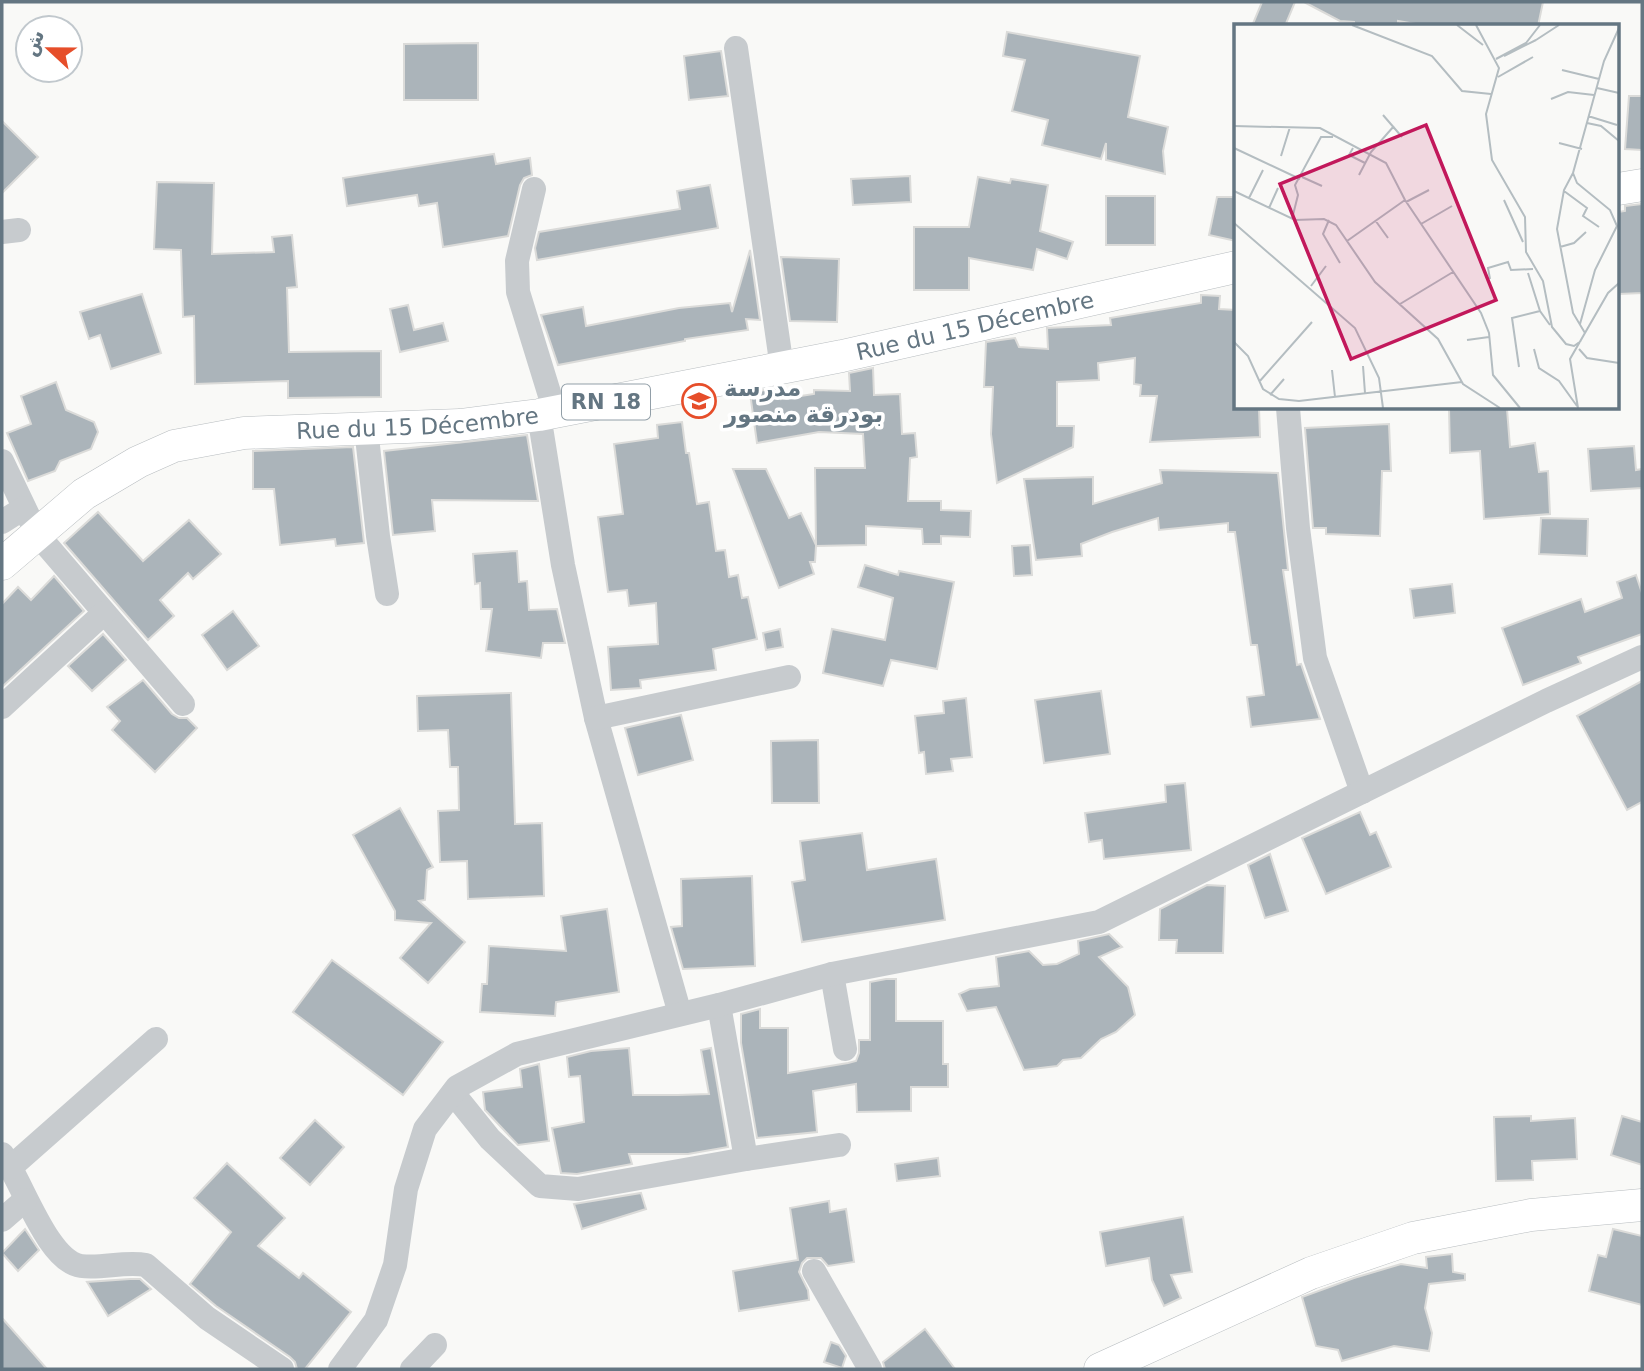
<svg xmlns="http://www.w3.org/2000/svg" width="1644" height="1371" font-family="'DejaVu Sans','Noto Naskh Arabic',sans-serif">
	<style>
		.building { fill: #abb4ba; stroke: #dbdbd9; stroke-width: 2 }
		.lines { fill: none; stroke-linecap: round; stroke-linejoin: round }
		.major-casing { stroke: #b8bdc0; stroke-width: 33 }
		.minor { stroke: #c7cbce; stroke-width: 24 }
		.major { stroke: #fff; stroke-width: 32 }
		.labels { text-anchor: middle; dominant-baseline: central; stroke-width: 7; stroke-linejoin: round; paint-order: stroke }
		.shield { fill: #fff; stroke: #929fa8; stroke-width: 2 }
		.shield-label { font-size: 21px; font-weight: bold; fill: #647682 }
		.street-label { font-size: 23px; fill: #647682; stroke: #fff }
		.poi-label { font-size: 23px; font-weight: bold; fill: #647682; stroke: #fff; text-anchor: start }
		.inset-road { fill: none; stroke: #b4bdc1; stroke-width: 2 }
		.view { fill: #c2185b; fill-opacity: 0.15; stroke: #c2185b; stroke-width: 3.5 }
		.inset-edge { fill: none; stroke: #647682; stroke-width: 3.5 }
	</style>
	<rect width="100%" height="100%" fill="#f9f9f7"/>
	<!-- building -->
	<g class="building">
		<polygon points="1262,2 1295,2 1285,26 1252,26"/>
		<polygon points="1304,2 1543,2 1538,26 1427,26 1398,21 1398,26 1354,26 1354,22 1340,21"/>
		<polygon points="1007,32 1140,56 1128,117 1168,127 1163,151 1165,174 1106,160 1106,143 1101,159 1042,145 1048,120 1012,111 1025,60 1003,56"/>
		<polygon points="478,43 478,100 404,100 404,44"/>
		<polygon points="721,51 728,96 689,100 684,56"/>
		<polygon points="1629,96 1642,96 1642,150 1625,149"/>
		<polygon points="2,121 38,157 2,193"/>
		<polygon points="494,154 496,164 530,158 532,175 524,178 520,185 508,236 443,247 437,203 419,206 417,195 347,206 343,178"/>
		<polygon points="910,176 911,202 853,205 851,179"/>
		<polygon points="978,177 1010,183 1011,179 1048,185 1040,231 1073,242 1067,259 1037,249 1033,270 969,258 969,290 914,290 914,227 969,227"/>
		<polygon points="157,182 214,183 212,254 274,252 272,237 292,235 297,287 287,288 289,352 381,351 381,397 288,398 288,381 195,384 194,316 183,317 181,250 154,249"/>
		<polygon points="710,185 718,228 537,260 535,248 539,232 680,209 677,191"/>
		<rect x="1106" y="196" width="49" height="49"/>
		<polygon points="1217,197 1236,197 1236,241 1209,235"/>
		<polygon points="1642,204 1642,293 1619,294 1618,212 1625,211 1625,206"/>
		<polygon points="750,250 760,320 746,319 748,330 685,339 685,341 558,365 541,315 583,307 586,326 679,308 730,303 732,312"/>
		<polygon points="781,257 839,259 837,322 790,321"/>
		<polygon points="142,294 161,353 111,369 100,335 89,339 80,312"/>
		<polygon points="1201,295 1220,296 1219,309 1236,310 1236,408 1259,408 1260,437 1150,442 1157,396 1140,396 1141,385 1134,384 1135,358 1098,363 1099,380 1057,382 1057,426 1074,426 1073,447 997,483 991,434 993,387 984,387 986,342 1015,338 1019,347 1048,349 1047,328 1111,325 1110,318 1201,303"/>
		<polygon points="408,305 414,330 443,323 448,341 400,352 390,309"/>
		<polygon points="873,368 874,395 900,394 902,434 915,433 917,457 910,458 908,501 941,501 941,510 971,511 970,537 941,536 941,544 923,544 922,529 866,526 866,545 816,546 815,562 810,562 814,574 779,588 733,469 766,469 789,518 801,513 816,545 815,468 865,468 863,434 819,432 757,443 750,393 779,387 781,399 814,394 814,390 850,391 849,373"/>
		<polygon points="56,382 66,410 94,422 98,432 91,449 60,461 55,471 28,481 7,433 31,424 21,396"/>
		<polygon points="1449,408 1507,409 1510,447 1535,443 1539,472 1548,471 1550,514 1484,519 1480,451 1450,453"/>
		<polygon points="682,422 686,453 689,453 697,504 709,502 716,551 725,550 729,577 738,575 742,598 748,597 757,639 713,649 716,670 640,680 641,688 611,690 608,647 658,644 656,603 629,606 627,590 608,592 598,517 623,514 614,444 658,438 657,425"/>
		<polygon points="1389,424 1391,471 1382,471 1380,536 1326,534 1326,528 1313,528 1305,428"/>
		<polygon points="527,435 538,501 432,500 435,531 393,535 384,451"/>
		<polygon points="1634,446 1636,470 1642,469 1642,488 1591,491 1588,449"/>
		<polygon points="353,447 364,543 336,546 335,539 280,545 274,489 253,489 253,451"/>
		<polygon points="1160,470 1278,473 1288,570 1283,570 1297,665 1301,664 1320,719 1251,727 1247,697 1264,695 1257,645 1251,645 1235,532 1228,532 1228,523 1159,530 1158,518 1112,532 1081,544 1082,556 1036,560 1024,479 1093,477 1093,504 1162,483"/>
		<polygon points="98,512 143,561 189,520 221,554 193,579 188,573 160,600 174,616 148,640 64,543"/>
		<polygon points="1541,518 1588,519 1587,556 1539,554"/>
		<polygon points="1030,545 1032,575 1014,576 1012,546"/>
		<polygon points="517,551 519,582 527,581 529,610 557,609 565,643 543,643 541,658 486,651 492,609 481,609 480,583 475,584 473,554"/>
		<polygon points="865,565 898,575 899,571 954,582 937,669 891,660 883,686 823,673 832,629 885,640 893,598 858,587"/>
		<polygon points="1636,575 1642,593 1642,634 1578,657 1581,663 1523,685 1502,628 1581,599 1585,612 1622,598 1617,582"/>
		<polygon points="54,576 84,611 2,687 2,604 18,587 31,600"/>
		<polygon points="1452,584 1455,613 1414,618 1410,589"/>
		<polygon points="233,611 259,646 227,670 202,635"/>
		<polygon points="780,629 783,647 766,650 763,633"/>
		<polygon points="103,634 126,660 92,691 68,666"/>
		<polygon points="143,680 172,714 179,718 187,718 197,728 155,772 112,730 120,721 107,707"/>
		<polygon points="1642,681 1642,802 1627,810 1577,716"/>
		<polygon points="1101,691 1110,754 1044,763 1035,700"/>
		<polygon points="511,693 515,824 542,823 544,896 468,899 467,861 440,862 438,811 459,810 458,767 450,767 448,730 418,731 417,696"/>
		<polygon points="966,698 972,757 951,759 953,771 926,774 924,752 919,753 915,716 944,713 943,701"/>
		<polygon points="681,715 693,760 638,775 625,728"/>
		<polygon points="818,740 819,803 772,803 771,741"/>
		<polygon points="1185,783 1191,850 1104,859 1102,840 1089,842 1085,813 1166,802 1165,785"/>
		<polygon points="400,808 433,867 427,870 425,900 419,901 465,942 428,983 400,958 431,923 395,920 395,911 353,835"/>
		<polygon points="1360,812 1370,835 1376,832 1391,867 1326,894 1302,838"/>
		<polygon points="862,833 867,870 936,859 945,920 802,942 792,882 805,880 800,841"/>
		<polygon points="1270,854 1288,911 1265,918 1248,865"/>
		<polygon points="752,876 755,966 683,969 671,927 682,926 681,879"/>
		<polygon points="1207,885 1225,886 1223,953 1176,953 1177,940 1159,940 1160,909"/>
		<polygon points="607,909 619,992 556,1002 555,1016 480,1012 482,984 487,984 489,946 566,951 561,916"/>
		<polygon points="1109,934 1122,947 1099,957 1128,987 1135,1015 1116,1032 1101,1039 1081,1058 1063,1060 1057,1066 1024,1070 996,1007 967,1011 959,994 970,989 999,986 996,957 1029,951 1043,965 1057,964 1079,954 1078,941"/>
		<polygon points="332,960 443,1042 403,1095 293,1012"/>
		<polygon points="886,979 896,979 896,1021 943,1021 943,1064 948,1064 948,1087 911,1087 911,1111 857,1112 856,1084 813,1091 817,1132 757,1138 741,1043 741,1014 760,1009 760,1028 788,1028 788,1073 848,1063 856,1061 859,1053 859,1040 870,1040 870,982"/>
		<polygon points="629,1048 633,1095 678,1095 709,1094 701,1050 711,1048 728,1147 688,1154 629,1154 632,1164 577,1174 561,1173 552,1128 584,1122 580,1076 569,1077 567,1057 591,1051"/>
		<polygon points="539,1064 549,1141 518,1145 485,1110 483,1092 522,1087 520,1069"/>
		<polygon points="1531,1116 1531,1121 1575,1118 1577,1159 1532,1161 1533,1180 1496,1181 1494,1117"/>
		<polygon points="1622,1116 1642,1122 1642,1165 1611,1155"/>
		<polygon points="315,1120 344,1147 310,1185 280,1158"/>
		<polygon points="938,1158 940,1176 897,1181 895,1164"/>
		<polygon points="227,1163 285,1218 258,1246 299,1278 303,1273 351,1312 305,1369 297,1369 295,1362 290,1357 216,1306 190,1284 231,1232 194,1198"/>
		<polygon points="641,1193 646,1209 582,1229 574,1204"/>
		<polygon points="829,1201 830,1212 846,1209 854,1262 828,1266 821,1258 807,1258 802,1263 799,1272 808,1290 809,1300 739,1311 733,1271 798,1260 790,1208"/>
		<polygon points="1183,1217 1192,1272 1171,1275 1181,1298 1164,1306 1152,1280 1149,1258 1106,1266 1100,1232"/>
		<polygon points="25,1229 39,1250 18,1271 2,1253"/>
		<polygon points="1613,1229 1642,1236 1642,1305 1589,1291 1598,1255 1606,1257"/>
		<polygon points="1452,1254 1453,1272 1465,1274 1465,1280 1429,1284 1425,1308 1432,1333 1429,1351 1394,1346 1342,1361 1338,1350 1316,1346 1302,1297 1354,1278 1401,1264 1427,1268 1426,1257"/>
		<polygon points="130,1279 140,1279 151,1289 108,1316 87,1282"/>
		<polygon points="2,1318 47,1369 2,1369"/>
		<polygon points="925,1329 955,1369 885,1369 883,1362"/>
		<polygon points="831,1342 839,1345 846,1356 842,1368 824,1362"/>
	</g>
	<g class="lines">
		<!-- major casing -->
		<g class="major-casing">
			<g id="major">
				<polyline points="1618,189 1642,185"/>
				<path id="s1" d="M 2,564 L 84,494 L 138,462 L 174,446 L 244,433 L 460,425 L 539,415 L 842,356 L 1236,267"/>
				<polyline points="1100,1369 1311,1273 1413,1238 1531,1215 1642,1205"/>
			</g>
		</g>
		<!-- minor -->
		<g class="minor">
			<polyline points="736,48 782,368"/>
			<polyline points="534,189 517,261 518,292 555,412"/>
			<polyline points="2,232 19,230"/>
			<polyline points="1288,408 1298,528 1315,658 1362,792"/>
			<polyline points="539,415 563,565 596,718 680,1014"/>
			<polyline points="366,428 378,536 387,594"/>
			<polyline points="2,461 37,534 183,704"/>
			<polyline points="2,522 24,508"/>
			<polyline points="2,707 104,613"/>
			<polyline points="596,718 789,677"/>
			<polyline points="832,974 845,1049"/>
			<polyline points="719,1005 746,1159"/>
			<polyline points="453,1093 490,1139 540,1186 578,1189 746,1159 839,1145"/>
			<path d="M 2,1154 C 22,1181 47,1261 81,1266 C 102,1269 124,1261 146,1265 L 207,1318 L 282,1369"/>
			<polyline points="11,1167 156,1039"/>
			<polyline points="2,1220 25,1200"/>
			<polyline points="814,1271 870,1369"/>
			<polyline points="340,1369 376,1320 395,1265 406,1189 425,1129 457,1087 517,1054 719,1005 832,974 1099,922 1546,701 1642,657"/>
			<polyline points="412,1369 435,1345"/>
		</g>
		<!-- major -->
		<use href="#major" class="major"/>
	</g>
	<!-- icons -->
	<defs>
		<g id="school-ring" transform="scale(1.75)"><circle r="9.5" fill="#fff" stroke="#e64e2a" stroke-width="1.5"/><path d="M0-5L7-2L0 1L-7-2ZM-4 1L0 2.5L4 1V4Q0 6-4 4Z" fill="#e64e2a"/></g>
	</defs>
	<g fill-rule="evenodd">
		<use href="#school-ring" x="699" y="401"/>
	</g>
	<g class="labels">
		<!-- shield labels -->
		<rect class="shield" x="562" y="384.5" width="88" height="35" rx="5"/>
		<g class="shield-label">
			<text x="606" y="402">RN 18</text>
		</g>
		<!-- street labels -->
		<g class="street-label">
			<text stroke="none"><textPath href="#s1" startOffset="1022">Rue du 15 Décembre</textPath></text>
			<text stroke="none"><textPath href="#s1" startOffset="455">Rue du 15 Décembre</textPath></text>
		</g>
		<!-- poi labels -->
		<g class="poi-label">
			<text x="724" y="388">مدرسة<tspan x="724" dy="26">بودرقة منصور</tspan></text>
		</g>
	</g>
	<!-- overview -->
	<g transform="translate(1234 24)">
		<rect width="385" height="385" fill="#f9f9f7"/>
		<path class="inset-road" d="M 118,1 L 198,32 L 228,67 L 257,70M 223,1 L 249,21M 242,1 L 265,44 L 252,90 L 258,136 L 291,193 L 292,228 L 309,257 L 318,303 L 332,320 L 340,322 L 347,317M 302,16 L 325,1M 270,32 L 302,16M 262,35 L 292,19 L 306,1M 328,46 L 365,55M 264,53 L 299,33M 363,64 L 385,69M 317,75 L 334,68 L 360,71M 149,91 L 168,113M 354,92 L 383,101M 353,99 L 367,102 L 385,117M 0,102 L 86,104 L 152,139 L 171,176 L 247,289 L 255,309 L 259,351 L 286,384M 325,119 L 348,125M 0,124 L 66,155M 119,124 L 115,131 L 131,139M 47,132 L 56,103M 339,149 L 330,166 L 323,205 L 339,289 L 351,309M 125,151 L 137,128 L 160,102M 68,153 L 88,162M 0,167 L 61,196 L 90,195 L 102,201 L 141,258 L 204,315 L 229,360 L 266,384M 330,167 L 353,184 L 349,192 L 365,203M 15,174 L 29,146M 270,176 L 289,218M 172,178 L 195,166M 35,184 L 44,164M 58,195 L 64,171 L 61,161 L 87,113 L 99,113M 95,196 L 89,210 L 106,239M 141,196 L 154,214M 0,199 L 121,304 L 145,354 L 149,384M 187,200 L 218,182M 113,217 L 171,176M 326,223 L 340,219 L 352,208M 294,249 L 306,287 L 316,301M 256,255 L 254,244 L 274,238 L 277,246 L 299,245M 77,262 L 92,242M 166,280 L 219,248M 346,300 L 361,246 L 383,202 L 376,186 L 343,159 L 339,149 L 370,37 L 385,4M 233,316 L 255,313M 0,318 L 14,332 L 29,365 L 45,375 L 65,377 L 228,358M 300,325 L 305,344 L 325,357 L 343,382M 345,325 L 353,334 L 385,339M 129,342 L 131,369M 285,343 L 278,294 L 306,287M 98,346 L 101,373M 25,358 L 78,298M 36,371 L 50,355M 344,384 L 336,335 L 374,269 L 385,259"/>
		<path class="view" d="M 192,101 L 262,276 L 117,335 L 46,160 Z"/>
		<rect width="385" height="385" class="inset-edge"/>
	</g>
	<!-- border -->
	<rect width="1644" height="1371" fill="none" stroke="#647682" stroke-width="7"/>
	<!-- north arrow -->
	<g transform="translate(49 49) rotate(292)"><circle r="33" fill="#ffffff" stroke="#c1c8cd" stroke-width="2"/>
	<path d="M0-5L12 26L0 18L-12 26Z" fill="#e64e2a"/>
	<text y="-10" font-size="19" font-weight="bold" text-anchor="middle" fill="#647682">ش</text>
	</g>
</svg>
